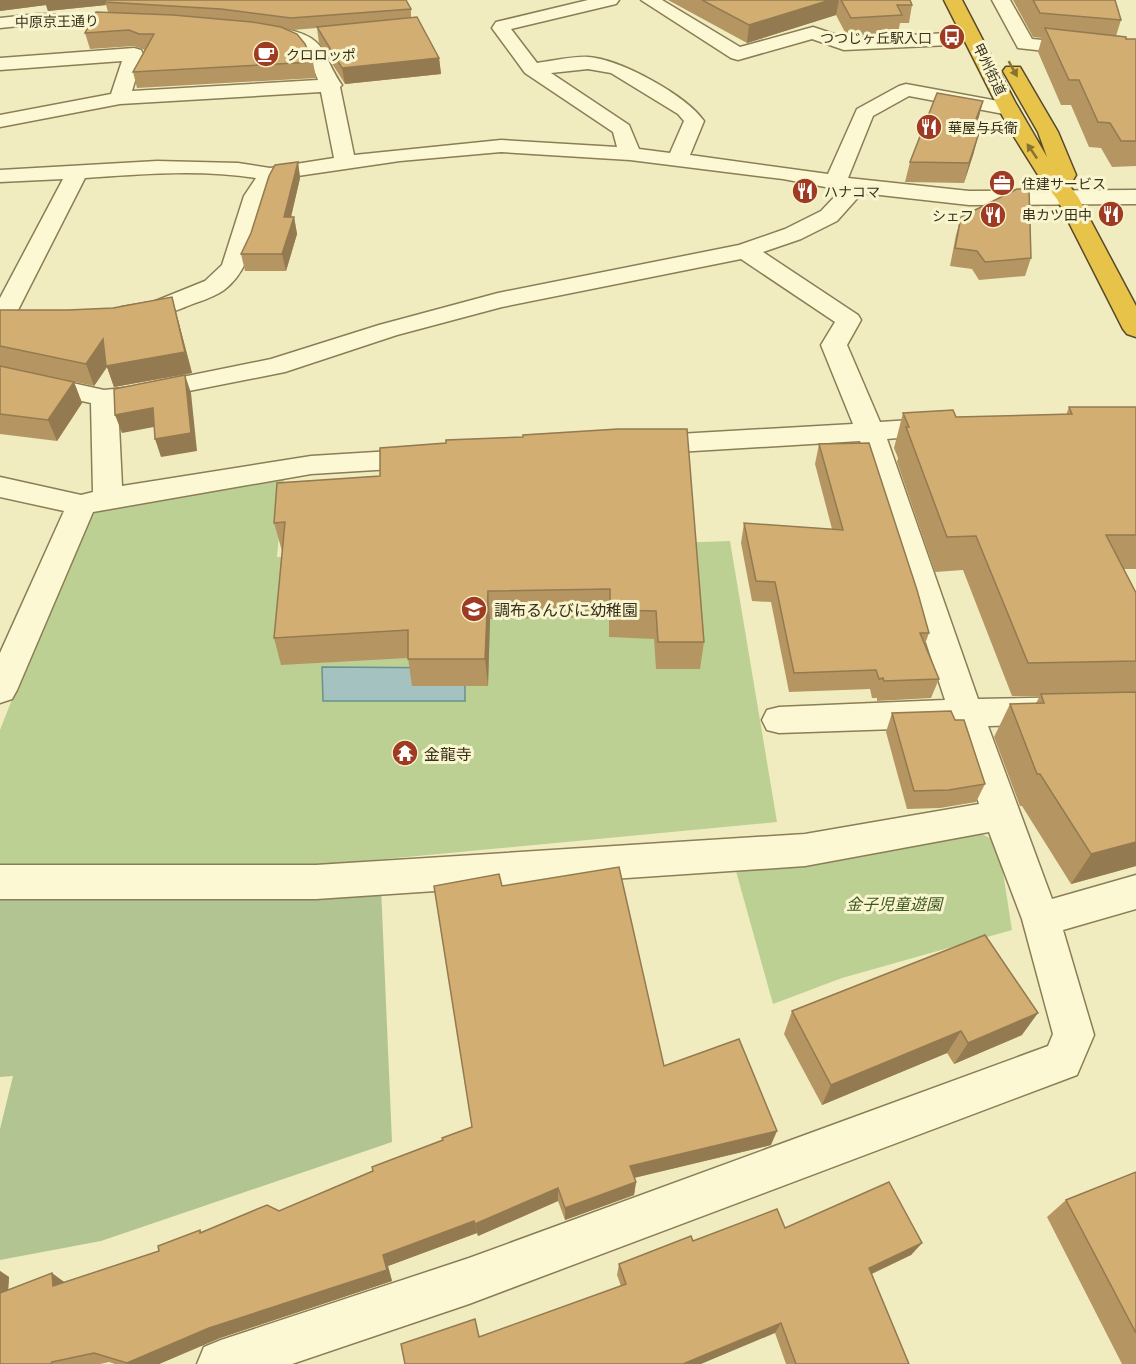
<svg xmlns="http://www.w3.org/2000/svg" width="1136" height="1364" font-family="'Playfair Display','Noto Sans JP',serif">
	<style>
		.green { fill: #bcd093 }
		.cemetery { fill: #b3c493 }
		.water { fill: #a3c2c0; stroke: #69918f; stroke-width: 1.5 }
		.lines { fill: none; stroke-linecap: round; stroke-linejoin: round }
		.minor-casing { stroke: #8b7d56; stroke-width: 3 }
		.highway-casing { stroke: #584a2b; stroke-width: 3 }
		.minor { fill: #fbf8d3; fill-rule: evenodd }
		.highway { fill: #e7c349; fill-rule: evenodd }
		.wall { fill: #b59662 }
		.shaded-wall { fill: #937a50 }
		.building { fill: #d2ae72; stroke: #937a50; stroke-width: 1.5 }
		.oneway { fill: #877230 }
		.labels { text-anchor: middle; dominant-baseline: central; stroke-width: 6; stroke-linejoin: round; paint-order: stroke }
		.far-street-label { font-size: 14px; fill: #39301c; stroke: #f8f5cf }
		.far-poi-label { font-size: 14px; fill: #39301c; stroke: #f8f5cf; text-anchor: start }
		.poi-label { font-size: 16px; fill: #39301c; stroke: #f8f5cf; text-anchor: start }
		.park-label { font-size: 16px; font-style: italic; fill: #3e5721; stroke: #f8f5cf }
	</style>
	<rect width="100%" height="100%" fill="#f1ecbf"/>
	<!-- green -->
	<g class="green">
		<polygon points="284,479 277,557 730,541 777,822 290,868 0,877 0,730 85,513 177,485"/>
		<polygon points="971,829 990,838 1002,866 1012,930 842,978 773,1004 734,864"/>
	</g>
	<!-- cemetery -->
	<polygon class="cemetery" points="381,887 392,1142 101,1241 0,1260 0,1129 13,1076 0,1077 0,896"/>
	<!-- water -->
	<polygon class="water" points="322,667 465,668 465,701 323,701"/>
	<g class="lines">
		<!-- minor casing -->
		<g class="minor-casing">
			<g id="minor">
				<path d="M 588,0 L 619,0 L 616,4 L 511,29 L 537,63 C 553,61 572,56 588,57 C 620,59 686,95 704,121 L 690,155 L 828,174 L 857,109 L 899,86 L 906,84 L 1009,103 L 1016,105 L 1019,109 L 1016,113 L 1009,115 L 909,96 L 873,116 L 848,178 L 969,191 L 1136,190 L 1136,204 L 969,205 L 862,193 L 837,221 L 801,239 L 763,252 L 858,315 L 861,320 L 847,345 L 880,422 L 942,418 L 952,421 L 956,427 L 952,433 L 887,439 L 978,699 L 1136,696 L 1136,722 L 988,726 L 1052,899 L 1136,875 L 1136,909 L 1063,930 L 1094,1035 L 1077,1075 L 469,1304 L 292,1364 L 197,1364 L 204,1347 L 221,1340 L 469,1258 L 1048,1046 L 1053,1034 L 1022,919 L 989,832 L 805,866 L 316,899 L 0,899 L 0,865 L 316,865 L 805,834 L 979,804 L 954,727 L 779,733 L 767,730 L 762,720 L 767,710 L 779,707 L 945,700 L 860,441 L 644,454 L 634,451 L 630,445 L 634,439 L 644,436 L 853,424 L 821,345 L 835,322 L 741,259 L 502,307 L 397,335 L 285,372 L 118,405 L 122,486 L 311,456 L 424,449 L 434,451 L 438,458 L 434,465 L 424,467 L 311,474 L 93,512 L 17,690 L 12,699 L 0,703 L 0,653 L 64,511 L 0,497 L 0,477 L 81,495 L 93,492 L 91,403 L 0,383 L 0,367 L 104,390 L 133,387 L 271,359 L 379,325 L 498,293 L 739,245 L 785,229 L 821,211 L 841,190 L 783,179 L 630,160 L 501,152 L 400,161 L 277,179 C 254,214 258,264 224,290 C 213,298 197,302 185,307 C 166,315 143,322 122,317 L 119,312 L 122,307 L 153,302 L 205,281 L 222,265 L 244,196 L 256,178 C 200,169 141,174 85,178 L 16,314 L 13,319 L 0,320 L 0,298 L 63,179 L 0,182 L 0,170 L 157,161 L 238,163 L 270,168 L 334,158 L 321,92 L 120,104 L 0,127 L 0,115 L 111,94 L 122,61 L 0,70 L 0,58 L 134,48 L 141,50 L 143,54 L 132,91 L 318,80 C 303,35 292,45 253,35 L 250,31 L 253,27 C 263,25 275,27 285,29 C 329,38 321,55 342,85 L 340,87 L 354,155 L 501,140 L 617,147 L 613,132 L 525,73 L 492,28 L 496,22 ZM 588,69 L 611,73 L 678,114 L 684,121 L 670,153 L 639,149 L 629,125 L 551,73 Z"/>
				<polygon points="641,0 662,0 740,47 813,27 846,38 950,33 957,35 959,39 957,43 950,45 844,50 812,39 738,60 731,58"/>
				<polygon points="992,0 1010,0 1032,39 1136,49 1136,61 1018,48"/>
				<polygon points="38,14 136,17 142,18 145,22 142,26 136,27 38,24 0,28 0,18"/>
			</g>
		</g>
		<!-- highway casing -->
		<g class="highway-casing">
			<polygon id="highway" points="944,0 962,0 1015,102 1047,157 1038,132 1003,71 1006,67 1020,67 1058,132 1076,175 1073,180 1066,181 1078,197 1136,306 1136,337 1127,334 1123,329 1057,199 1038,175 1008,127"/>
		</g>
		<!-- minor -->
		<use href="#minor" class="minor"/>
		<!-- highway -->
		<use href="#highway" class="highway"/>
	</g>
	<!-- wall -->
	<g class="wall">
		<polygon points="0,0 411,9 411,18 439,58 441,74 345,84 319,43 317,28 293,30 283,28 313,62 316,78 137,88 133,72 145,50 134,46 90,49 85,33 108,12 106,5 48,11 46,5 0,11"/>
		<polygon points="668,0 910,0 912,5 909,23 900,23 898,33 847,36 836,15 747,43"/>
		<polygon points="1013,0 1115,0 1121,20 1116,36 1126,39 1136,39 1136,166 1112,167 1101,148 1089,147 1071,105 1061,105 1038,52 1042,38 1033,37"/>
		<polygon points="983,101 978,120 973,132 974,152 964,183 905,182 910,162"/>
		<polygon points="298,162 300,178 291,217 294,217 297,234 286,271 245,271 241,254"/>
		<polygon points="961,217 1031,258 1025,276 979,280 972,269 950,266 956,235"/>
		<polygon points="172,297 192,373 114,387 107,367 94,386 0,366 0,310 68,310 113,308"/>
		<polygon points="0,366 74,382 82,403 57,441 0,434"/>
		<polygon points="1069,407 1136,407 1136,569 1124,569 1136,593 1136,866 1071,884 1022,806 1020,806 994,737 1010,704 1036,703 1040,696 1012,696 963,570 935,572 897,462 898,458 894,448 903,413 956,417 1066,415"/>
		<polygon points="446,443 704,642 700,669 656,669 654,639 609,637 609,617 490,619 488,686 412,686 408,658 281,665 274,638 282,551 274,523 380,476"/>
		<polygon points="819,444 929,633 925,644 939,679 931,698 877,701 877,698 872,698 870,689 789,692 771,602 752,601 741,543 744,523 832,529 815,464"/>
		<polygon points="892,713 985,784 976,802 940,808 907,809 886,732"/>
		<polygon points="502,886 664,1066 771,1145 634,1178 636,1182 634,1195 565,1220 558,1201 478,1236 477,1233 388,1266 392,1281 220,1338 159,1364 115,1364 109,1362 100,1364 0,1364 0,1271 9,1277 8,1290 65,1282 159,1251 200,1230 202,1233 279,1211 443,1140 472,1127"/>
		<polygon points="792,1011 1022,1035 954,1064 947,1053 822,1105 784,1034"/>
		<polygon points="1136,1172 1136,1364 1122,1364 1047,1217 1066,1200"/>
		<polygon points="785,1228 922,1243 911,1255 872,1274 909,1364 786,1364 775,1333 621,1286 617,1275 619,1264 693,1241"/>
	</g>
	<!-- shaded-wall -->
	<g class="shaded-wall">
		<polygon points="0,0 112,0 105,2 106,5 48,11 46,5 0,11"/>
		<polygon points="830,0 839,0 836,15 747,43 749,25"/>
		<polygon points="439,58 441,74 345,84 342,68"/>
		<polygon points="983,101 978,120 966,151 971,132"/>
		<polygon points="979,133 974,152 964,183 969,163"/>
		<polygon points="298,162 300,178 287,234 284,217"/>
		<polygon points="294,217 297,234 286,271 282,254"/>
		<polygon points="172,297 192,373 114,387 107,367 94,386 86,364 103,339"/>
		<polygon points="185,375 191,393 197,451 161,457 155,439"/>
		<polygon points="74,382 82,403 57,441 48,420"/>
		<polygon points="153,408 159,426 122,433 115,415"/>
		<polygon points="488,591 490,619 488,686 485,659"/>
		<polygon points="1136,842 1136,866 1071,884 1091,854"/>
		<polygon points="1038,1013 1022,1035 954,1064 968,1043"/>
		<polygon points="961,1031 947,1053 822,1105 831,1085"/>
		<polygon points="777,1131 771,1145 629,1179 630,1166"/>
		<polygon points="636,1182 634,1195 565,1220 565,1208"/>
		<polygon points="558,1188 558,1201 478,1236 475,1224"/>
		<polygon points="474,1221 477,1233 388,1266 392,1281 220,1338 159,1364 129,1364 127,1363 383,1255"/>
		<polygon points="922,1243 911,1255 860,1279 869,1268"/>
		<polygon points="0,1271 9,1277 7,1308 0,1304"/>
		<polygon points="52,1273 67,1284 53,1286"/>
		<polygon points="781,1323 775,1333 701,1364 683,1364"/>
	</g>
	<!-- building -->
	<g class="building">
		<polygon points="106,0 406,0 411,9 291,18 221,9 105,2"/>
		<polygon points="702,0 830,0 749,25"/>
		<polygon points="841,0 910,0 912,5 897,5 902,15 851,18"/>
		<polygon points="1033,0 1115,0 1121,20 1040,13"/>
		<polygon points="96,12 173,15 252,22 281,27 297,34 305,44 313,62 133,72 154,34 139,34 129,30 85,33"/>
		<polygon points="417,17 439,58 342,68 317,27"/>
		<polygon points="1045,28 1126,37 1126,39 1136,39 1136,141 1121,141 1110,123 1098,122 1079,80 1069,80"/>
		<polygon points="937,93 983,101 971,132 979,133 969,163 910,162"/>
		<polygon points="298,162 284,217 294,217 282,254 241,254 251,233 269,176 275,165"/>
		<polygon points="1017,189 1029,189 1031,258 985,262 977,251 955,248 961,217"/>
		<polygon points="172,297 185,352 106,366 103,339 86,364 0,346 0,310 68,310 113,308"/>
		<polygon points="0,366 74,382 48,420 0,414"/>
		<polygon points="185,375 191,433 155,439 153,408 115,415 114,389"/>
		<polygon points="1069,407 1136,407 1136,535 1106,535 1136,593 1136,661 1028,663 976,536 947,537 906,427 909,427 903,413 953,410 956,417 1072,414"/>
		<polygon points="618,429 687,429 704,642 658,642 656,611 610,610 610,589 488,591 485,659 408,659 408,630 274,638 285,522 274,523 277,483 380,476 380,448 446,443 446,440 523,437 523,435"/>
		<polygon points="869,443 917,590 929,633 920,633 939,679 884,681 883,678 879,679 876,670 794,673 775,582 756,581 744,523 843,530 819,444"/>
		<polygon points="1136,692 1136,842 1091,854 1040,774 1037,774 1010,704 1044,703 1041,694"/>
		<polygon points="951,711 955,720 964,720 985,784 949,790 914,791 892,713"/>
		<polygon points="619,867 664,1066 739,1039 777,1131 630,1166 636,1182 565,1208 558,1188 475,1224 474,1221 383,1255 387,1270 209,1328 127,1363 94,1353 52,1362 51,1364 0,1364 0,1293 52,1273 53,1286 159,1251 158,1246 200,1230 200,1233 267,1205 279,1211 373,1171 372,1167 443,1140 442,1138 472,1127 434,886 499,874 502,886"/>
		<polygon points="985,935 1038,1013 968,1043 961,1031 831,1085 792,1011"/>
		<polygon points="1136,1172 1136,1333 1066,1200"/>
		<polygon points="889,1182 922,1243 869,1268 909,1364 796,1364 781,1323 683,1364 405,1364 401,1344 475,1319 479,1337 626,1284 619,1264 691,1236 693,1241 777,1209 785,1228"/>
	</g>
	<!-- one-way arrows -->
	<defs><path id="oneway-solid" d="M-6-.8H1V-3.2L6.5 0L1 3.2V.8H-6Z" transform="scale(1.5)"/></defs>
	<g class="oneway">
		<use href="#oneway-solid" transform="translate(1013 69) rotate(61)"/>
		<use href="#oneway-solid" transform="translate(1032 151) rotate(-124)"/>
	</g>
	<!-- icons -->
	<defs>
		<g id="bus-disc" transform="scale(1.35)"><circle r="9.5" fill="#9e3b22" stroke="#f8f5cf"/><path d="M-5-6H5V4H4V6H2V4H-2V6H-4V4H-5ZM-3.5-4V0h7V-4ZM-3.5 1.2v1.5H-2V1.2ZM2 1.2v1.5H3.5V1.2Z" fill="#fff"/></g>
		<g id="cafe-disc" transform="scale(1.35)"><circle r="9.5" fill="#9e3b22" stroke="#f8f5cf"/><path d="M-5.5-4.5H6V0H3Q3 3.5 0 3.5H-2.5Q-5.5 3.5-5.5 0ZM3-3.2v2h1.7v-2ZM-6 4.5H4V6H-6Z" fill="#fff"/></g>
		<g id="restaurant-disc" transform="scale(1.35)"><circle r="9.5" fill="#9e3b22" stroke="#f8f5cf"/><path d="M-5-6h1v4h1v-4h1v4h1v-4h1v5L-1.5 .5V6h-2V.5L-5-1ZM5-6V6H3V1.5H1.5Q1.5-4 5-6Z" fill="#fff"/></g>
		<g id="office-disc" transform="scale(1.35)"><circle r="9.5" fill="#9e3b22" stroke="#f8f5cf"/><path d="M-6-3h4V-5.5h4V-3h4V5H-6ZM-1-4.5V-3h2v-1.5ZM-6 0V1H6V0Z" fill="#fff"/></g>
		<g id="school-disc" transform="scale(1.35)"><circle r="9.5" fill="#9e3b22" stroke="#f8f5cf"/><path d="M0-5L7-2L0 1L-7-2ZM-4 1L0 2.5L4 1V4Q0 6-4 4Z" fill="#fff"/></g>
		<g id="temple-disc" transform="scale(1.35)"><circle r="9.5" fill="#9e3b22" stroke="#f8f5cf"/><path d="M0-6L5-2H3V0L6.5 2.5H4V6H1.5V3h-3V6H-4V2.5H-6.5L-3 0V-2H-5Z" fill="#fff"/></g>
	</defs>
	<g fill-rule="evenodd">
		<use href="#bus-disc" x="952" y="37"/>
		<use href="#cafe-disc" x="266" y="54"/>
		<use href="#restaurant-disc" x="929" y="127"/>
		<use href="#office-disc" x="1002" y="183"/>
		<use href="#restaurant-disc" x="805" y="191"/>
		<use href="#restaurant-disc" x="1111" y="214"/>
		<use href="#restaurant-disc" x="993" y="215"/>
		<use href="#school-disc" x="474" y="609"/>
		<use href="#temple-disc" x="405" y="753"/>
	</g>
	<g class="labels">
		<!-- far-street labels -->
		<g class="far-street-label">
			<text transform="translate(57 21) rotate(-1)">中原京王通り</text>
			<text transform="translate(990 69) rotate(64)">甲州街道</text>
		</g>
		<!-- far-poi labels -->
		<g class="far-poi-label">
			<text x="932" y="37" text-anchor="end">つつじヶ丘駅入口</text>
			<text x="286" y="54">クロロッポ</text>
			<text x="948" y="127">華屋与兵衛</text>
			<text x="1022" y="183">住建サービス</text>
			<text x="824" y="191">ハナコマ</text>
			<text x="1092" y="214" text-anchor="end">串カツ田中</text>
			<text x="974" y="215" text-anchor="end">シェフ</text>
		</g>
		<!-- poi labels -->
		<g class="poi-label">
			<text x="494" y="609">調布るんびに幼稚園</text>
			<text x="424" y="753">金龍寺</text>
		</g>
		<!-- park labels -->
		<g class="park-label">
			<text x="894" y="903">金子児童遊園</text>
		</g>
	</g>
</svg>
